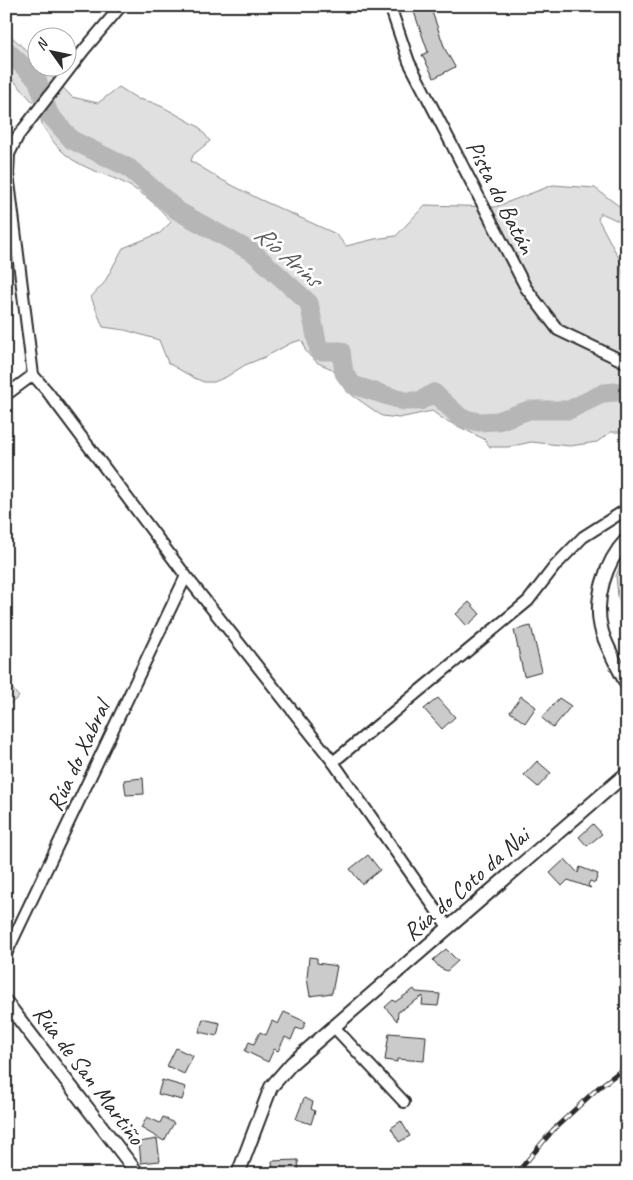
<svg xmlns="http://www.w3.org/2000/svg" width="633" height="1180" font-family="Caveat,sans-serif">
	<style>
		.green { fill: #e0e0e0; stroke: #868686 }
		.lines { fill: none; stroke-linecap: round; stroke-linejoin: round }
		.river { stroke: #b6b6b6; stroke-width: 19 }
		.building { fill: #cbcbcb; stroke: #2b2b2b }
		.minor-casing { stroke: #2b2b2b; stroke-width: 14 }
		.tertiary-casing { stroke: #2b2b2b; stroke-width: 16 }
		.minor { stroke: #fff; stroke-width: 10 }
		.tertiary { stroke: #fff; stroke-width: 12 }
		.rail-casing { stroke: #2b2b2b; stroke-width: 5 }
		.rail { stroke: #fff; stroke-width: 3; stroke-dasharray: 9; stroke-linecap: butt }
		.labels { text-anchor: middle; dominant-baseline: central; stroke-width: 5; stroke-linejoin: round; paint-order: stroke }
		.street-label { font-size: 24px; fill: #2b2b2b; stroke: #fff }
		.water-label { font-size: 25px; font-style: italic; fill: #5c5c5c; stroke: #fff }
	</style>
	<rect width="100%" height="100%" fill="#fff"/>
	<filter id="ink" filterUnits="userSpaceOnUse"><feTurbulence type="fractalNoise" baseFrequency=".02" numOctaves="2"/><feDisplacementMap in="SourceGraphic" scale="10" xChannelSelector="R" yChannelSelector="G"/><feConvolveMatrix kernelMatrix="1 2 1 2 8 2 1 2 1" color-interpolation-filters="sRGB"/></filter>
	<g filter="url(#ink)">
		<!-- green -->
		<g class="green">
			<path d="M 6,31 L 37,61 L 38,68 L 44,68 L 72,97 L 98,103 L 119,87 L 138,99 L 151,102 L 163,107 L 199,127 L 210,141 L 193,155 L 191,161 L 222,180 L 259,199 L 336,234 L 346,246 L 375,239 L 396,236 L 425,205 L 495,207 L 553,185 L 595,188 L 623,209 L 627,209 L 627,225 L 601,213 L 598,219 L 621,262 L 622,271 L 627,284 L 627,432 L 611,432 L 597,442 L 570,446 L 531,442 L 508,447 L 490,447 L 484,439 L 443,419 L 432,411 L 399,418 L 382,416 L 352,395 L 332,369 L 318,363 L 310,356 L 305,350 L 304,344 L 301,340 L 291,343 L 265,357 L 245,365 L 226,377 L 214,382 L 204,382 L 194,378 L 168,363 L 159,340 L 125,330 L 103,327 L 91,297 L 104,283 L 123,248 L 160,233 L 171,222 C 157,204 141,191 120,181 C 100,172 75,166 60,149 C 55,145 44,129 42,124 C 40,114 40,112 36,102 L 32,101 L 6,72 Z"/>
			<polygon points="627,550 627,624 618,596 616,576"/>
			<polygon points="6,681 19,697 6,707"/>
		</g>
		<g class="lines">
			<!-- river -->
			<polyline class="river" points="6,50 37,79 49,114 72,140 129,168 178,211 254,253 309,303 319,351 341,351 344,373 353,385 404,401 420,401 434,393 461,418 479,422 498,421 529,410 569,410 604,393 627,391"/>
		</g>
		<!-- building -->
		<g class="building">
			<polygon points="420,6 430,6 445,49 455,67 434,78 422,55 428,52 413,9"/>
			<polygon points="469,602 480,614 467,626 456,614"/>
			<polygon points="531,626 542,671 524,676 514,630"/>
			<polygon points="521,696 536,707 525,723 510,712"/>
			<polygon points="438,698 455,717 442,729 424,709"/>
			<polygon points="559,698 571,706 553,728 542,718"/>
			<polygon points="537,761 551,773 538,787 524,775"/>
			<polygon points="143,778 144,794 126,795 124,780"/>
			<polygon points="593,824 602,834 587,846 579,837"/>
			<polygon points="368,855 380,870 362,884 350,869"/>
			<polygon points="565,859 578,873 580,867 598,874 595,883 590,881 588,885 591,888 568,880 562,886 550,873"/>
			<polygon points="446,949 458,961 447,971 440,968 433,960"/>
			<polygon points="309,957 317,958 317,963 337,966 332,993 310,996 307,978"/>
			<polygon points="414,989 416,992 440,994 438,1006 422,1005 423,996 398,1012 397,1021 385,1007 393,1000 395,1002"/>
			<polygon points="284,1012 306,1022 302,1030 296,1028 291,1040 285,1037 278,1051 274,1049 268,1062 245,1051 249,1042 254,1044 260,1032 266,1035 272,1021 278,1024"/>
			<polygon points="203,1019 220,1023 217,1036 199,1032"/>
			<polygon points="389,1033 426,1036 424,1061 397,1059 397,1062 385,1060"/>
			<polygon points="176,1048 193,1056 184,1074 167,1066"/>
			<polygon points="162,1080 186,1087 182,1100 158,1094"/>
			<polygon points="304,1098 313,1102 311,1109 315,1111 311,1124 296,1119"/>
			<polygon points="147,1117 160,1123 163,1117 174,1123 164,1141 141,1128"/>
			<polygon points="401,1121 410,1136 399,1142 391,1128"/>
			<polygon points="157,1139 160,1161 141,1163 139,1142"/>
			<polygon points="298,1160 299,1172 273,1173 272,1161"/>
		</g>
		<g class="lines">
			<!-- minor casing -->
			<g class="minor-casing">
				<g id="minor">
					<polyline points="121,6 84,50 18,136 9,154 8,174 33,375 47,391 186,576 333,762 448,927"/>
					<polyline points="390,6 409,62 526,288 558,330 627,363"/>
					<polyline points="6,395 33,375"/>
					<polyline points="333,762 528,601 555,566 583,537 627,509"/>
					<polyline points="6,954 186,576"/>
					<polyline points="334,1027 404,1102"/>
				</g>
			</g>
			<!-- tertiary casing -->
			<g class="tertiary-casing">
				<g id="tertiary">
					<path d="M 627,539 C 605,562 593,601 602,632 C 607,648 619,669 627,685"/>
					<polyline points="6,1002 138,1174"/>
					<polyline points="238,1174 271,1087 292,1063 627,773"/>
				</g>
			</g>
			<!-- minor -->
			<use href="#minor" class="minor"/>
			<!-- tertiary -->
			<use href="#tertiary" class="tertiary"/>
			<!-- rail casing -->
			<g class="rail-casing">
				<polyline id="rail" points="516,1174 553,1130 598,1088 627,1066"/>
			</g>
			<!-- rail -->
			<use href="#rail" class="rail"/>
		</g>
	</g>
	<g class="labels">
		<!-- street labels -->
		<g class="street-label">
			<text transform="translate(501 197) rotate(63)">Pista do Batán</text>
			<text transform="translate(78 756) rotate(-65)">Rúa do Xabral</text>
			<text transform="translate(466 884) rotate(-41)">Rúa do Coto da Nai</text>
			<text transform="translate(89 1075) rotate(53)">Rúa de San Martiño</text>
		</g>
		<!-- water labels -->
		<g class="water-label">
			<text transform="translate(288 256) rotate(41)">Río Aríns</text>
		</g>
	</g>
	<!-- margin -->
	<rect width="633" height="1180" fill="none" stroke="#fff" stroke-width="25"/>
	<rect x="12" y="12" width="608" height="1155" fill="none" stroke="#2b2b2b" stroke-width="2" filter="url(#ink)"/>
	<!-- north arrow -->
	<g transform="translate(52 52) rotate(303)"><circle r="24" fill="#ffffff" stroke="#aaaaaa"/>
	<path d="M0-4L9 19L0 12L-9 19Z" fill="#2b2b2b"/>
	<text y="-8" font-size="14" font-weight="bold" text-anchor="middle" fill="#2b2b2b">N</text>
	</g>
</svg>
